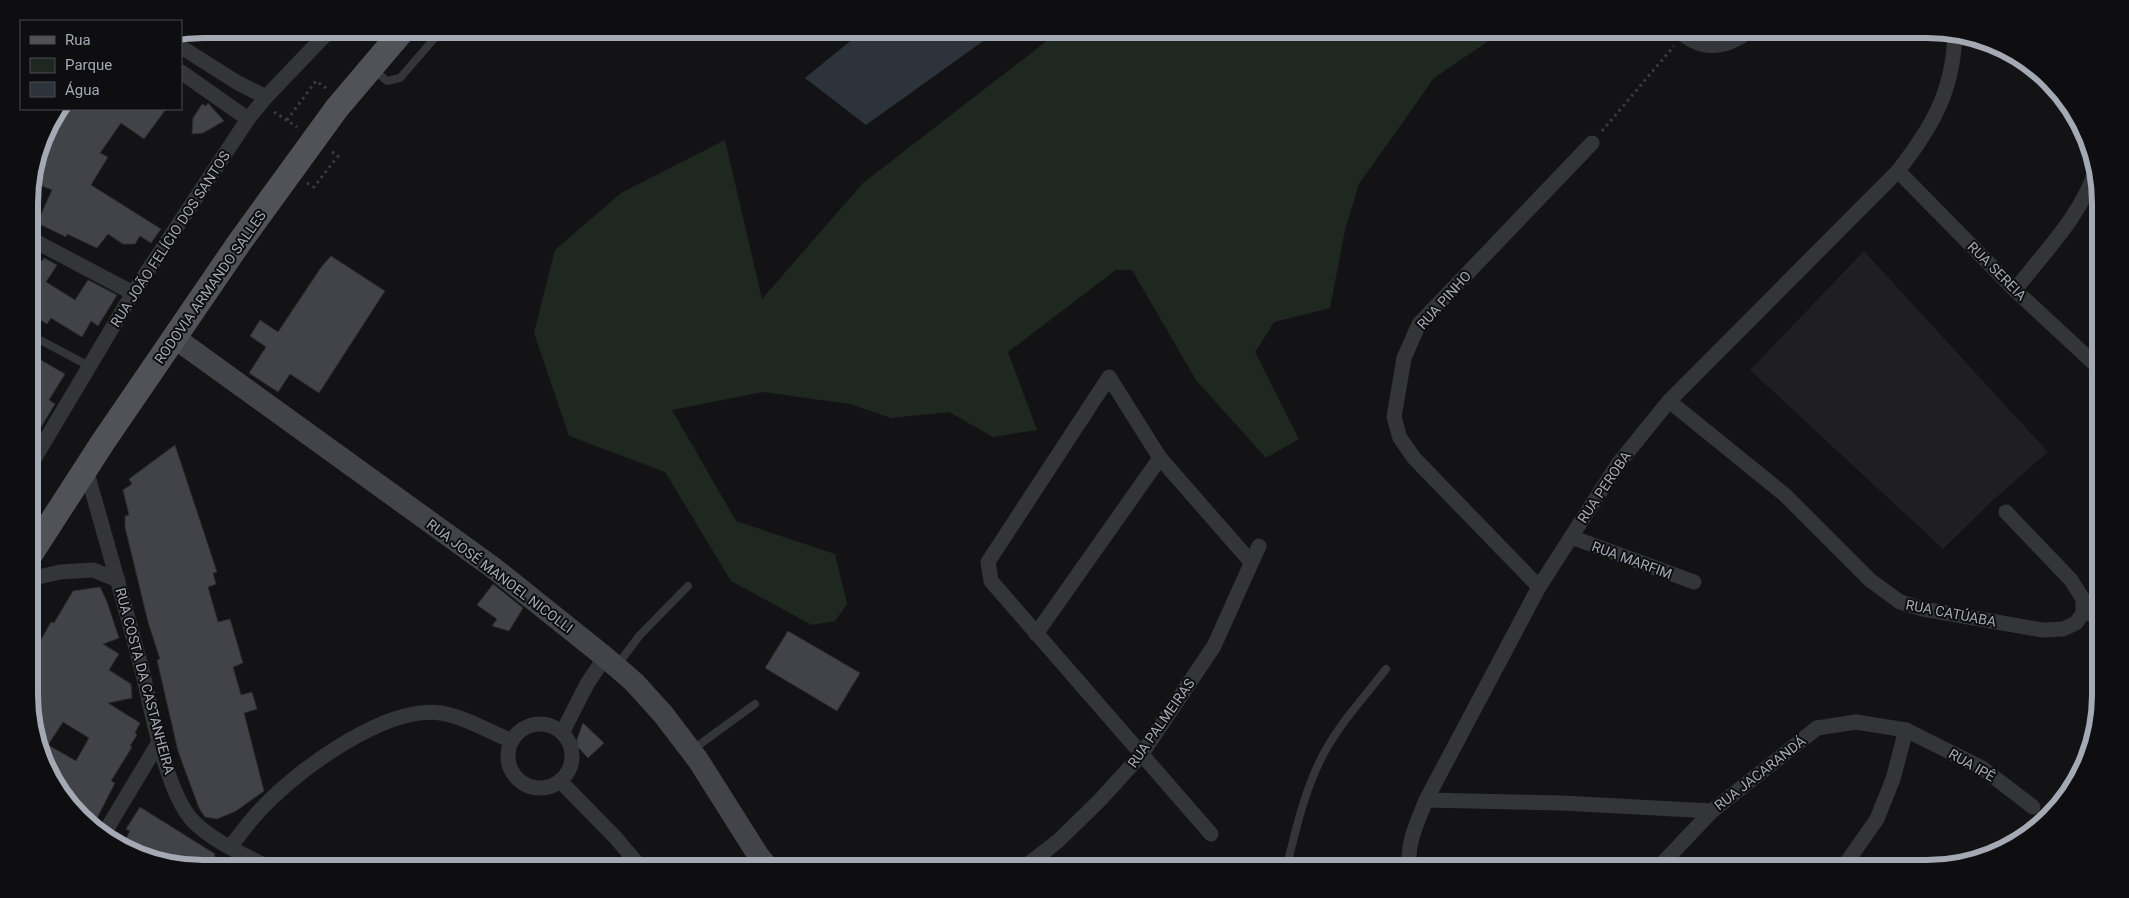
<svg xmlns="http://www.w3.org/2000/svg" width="2129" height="898" font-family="Roboto,sans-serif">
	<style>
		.built { fill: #1f1f21 }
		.green { fill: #1f2721 }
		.water { fill: #2c333a }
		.building { fill: #424348; stroke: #2d2d30; fill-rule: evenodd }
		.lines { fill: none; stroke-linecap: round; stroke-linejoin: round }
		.path { stroke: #3a3c40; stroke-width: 3; stroke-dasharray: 2.5 4; stroke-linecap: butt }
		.service { stroke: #343539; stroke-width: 8 }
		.minor { stroke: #343539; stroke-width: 15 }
		.secondary { stroke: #424449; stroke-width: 22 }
		.primary { stroke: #505258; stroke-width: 25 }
		.labels { text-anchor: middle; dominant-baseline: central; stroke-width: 4; stroke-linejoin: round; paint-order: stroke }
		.street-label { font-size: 14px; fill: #a5a9b4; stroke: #0e0e10 }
		.rim { fill: none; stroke: #a5a9b4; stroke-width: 6 }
	</style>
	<rect width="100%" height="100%" fill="#131315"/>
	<!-- built -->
	<polygon class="built" points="1864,251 2048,452 1991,502 1943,549 1750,370"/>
	<!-- green -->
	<polygon class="green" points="1042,29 1442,29 1448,40 1461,29 1486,29 1487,42 1434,78 1359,184 1345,230 1330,308 1274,322 1255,352 1299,439 1266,458 1196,380 1132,270 1116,270 1008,352 1037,430 993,437 949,412 891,418 850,404 763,392 672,410 736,521 835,554 847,604 835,621 812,625 731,581 665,472 569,436 534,333 555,250 621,193 725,140 762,299 863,183 1048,40"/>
	<!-- water -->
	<polygon class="water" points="865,29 1000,29 866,125 805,78"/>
	<!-- building -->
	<g class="building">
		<polygon points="208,103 224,121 203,133 192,134 193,118 202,104 206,106"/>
		<polygon points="59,109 166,109 144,139 121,123 100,153 108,157 91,185 161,229 151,243 140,236 135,244 123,244 108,234 97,248 67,234 66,237 37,223 52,190 32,182 47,125"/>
		<polygon points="29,253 42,261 44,258 57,265 46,282 75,300 88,280 117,295 98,326 91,321 82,337 51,318 47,324 29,313"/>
		<polygon points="331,256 385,291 319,393 290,374 278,392 249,373 266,347 250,336 260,320 278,332 322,266"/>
		<polygon points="29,353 65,374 49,400 55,404 30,445"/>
		<polygon points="175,445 217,572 213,573 216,584 208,587 218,622 230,619 243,663 233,667 241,695 252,692 257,709 244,713 264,791 236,811 217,819 205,817 199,808 178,751 157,660 160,659 148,622 125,527 125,516 129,515 123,490 132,484 129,479"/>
		<polygon points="493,584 523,608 509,631 492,626 497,619 477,605"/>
		<path d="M 100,587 L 107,602 L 119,638 L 103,644 L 119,654 L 109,670 L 131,684 L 132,698 L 108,703 L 140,723 L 135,733 L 137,735 L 130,746 L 132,747 L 111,781 L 115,783 L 94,824 L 65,802 L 30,719 L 30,659 L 51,622 L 54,623 L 73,591 ZM 63,722 L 89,738 L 76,761 L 48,745 Z"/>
		<polygon points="788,631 860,673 837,711 765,668"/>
		<polygon points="583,723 604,743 588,758 577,746 577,739"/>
		<polygon points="140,807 215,854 214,856 237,869 202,869 136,856 122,846 130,831 126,829"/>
	</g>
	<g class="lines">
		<!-- path -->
		<g class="path">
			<polyline points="274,112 297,127"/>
			<polyline points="287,120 316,81 326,88"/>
			<polyline points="1602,131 1674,46"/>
			<polyline points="307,183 314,187 338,156 331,151"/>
		</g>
		<!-- service -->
		<g class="service">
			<polyline points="374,70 387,81 400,78 433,40"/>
			<polyline points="40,340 89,366"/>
			<polyline points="618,664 640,635 688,586"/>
			<polyline points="692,750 755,704"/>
			<path d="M 1286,869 C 1295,834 1303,796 1319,763 C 1335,728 1363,699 1386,669"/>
		</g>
		<!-- minor -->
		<g class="minor">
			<path d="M 1677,29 C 1702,53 1726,49 1752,29"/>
			<polyline points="181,47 238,83 266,97"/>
			<polyline points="181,72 248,119"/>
			<polyline points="1898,171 2015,290 2099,368"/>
			<polyline points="29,238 133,293"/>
			<path d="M 2015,290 C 2042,255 2083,213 2095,171"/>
			<polyline points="1669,401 1785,495 1870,580 1900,602 1923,609 2042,630 2063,629 2076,623 2083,613 2083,599 2071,580 2006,512"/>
			<polyline points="30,466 133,293 248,119 266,97 331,29"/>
			<path d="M 86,469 C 105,537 125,605 143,674 C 152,712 166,791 192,820 C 213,842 245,855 272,869"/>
			<polyline points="1571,537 1694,582"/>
			<polyline points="30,579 60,572 93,570 118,580"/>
			<polyline points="1539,587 1414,458 1400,438 1394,417 1404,358 1419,324 1592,143"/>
			<polyline points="2083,613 2100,615"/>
			<polyline points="1036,634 1160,458"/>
			<circle cx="540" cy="756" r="32"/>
			<polyline points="1906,730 1982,768 2033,807"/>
			<polyline points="562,733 587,684 605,657"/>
			<polyline points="560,781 615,837 642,869"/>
			<polyline points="1426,800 1562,803 1712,811 1817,728 1856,722 1906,730 1893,779 1877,819 1842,869"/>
			<polyline points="105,832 159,742"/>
			<polyline points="1211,834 991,581 988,562 1109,377 1160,458 1251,562"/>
			<path d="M 230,847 C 241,833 251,819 264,806 C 300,768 387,705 441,713 C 465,717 490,732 512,741"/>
			<polyline points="1022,869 1058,841 1100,800 1141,755 1214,646 1259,546"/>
			<path d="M 1410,869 C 1405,846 1418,821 1426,800 L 1539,587 L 1618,464 L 1669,401 L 1898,171 C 1932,127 1953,92 1955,34"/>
			<polyline points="1657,869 1712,811"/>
		</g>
		<!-- secondary -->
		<polyline class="secondary" points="175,338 495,569 605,657 634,682 663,714 698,760 758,855 769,869"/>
		<!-- primary -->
		<polyline class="primary" points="30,555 103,442 239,243 337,108 404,29"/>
	</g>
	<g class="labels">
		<!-- street labels -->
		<g class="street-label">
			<text transform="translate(170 239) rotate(-57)">RUA JOÃO FELÍCIO DOS SANTOS</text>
			<text transform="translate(1997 271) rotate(45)">RUA SEREIA</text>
			<text transform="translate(210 287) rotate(-55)">RODOVIA ARMANDO SALLES</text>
			<text transform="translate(1444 300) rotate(-48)">RUA PINHO</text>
			<text transform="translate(1604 487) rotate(-56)">RUA PEROBA</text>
			<text transform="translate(1632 560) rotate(20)">RUA MARFIM</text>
			<text transform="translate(500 576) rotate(37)">RUA JOSÉ MANOEL NICOLLI</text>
			<text transform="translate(1951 613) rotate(11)">RUA CATÚABA</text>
			<text transform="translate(145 681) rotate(75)">RUA COSTA DA CASTANHEIRA</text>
			<text transform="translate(1161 723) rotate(-55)">RUA PALMEIRAS</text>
			<text transform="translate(1972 765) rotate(30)">RUA IPÊ</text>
			<text transform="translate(1760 773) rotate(-38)">RUA JACARANDÁ</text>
		</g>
	</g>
	<!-- crop -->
	<path d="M0 0H2129V898H0ZM203 38H1927A165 165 0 0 1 2092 203V695A165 165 0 0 1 1927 860H203A165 165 0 0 1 38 695V203A165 165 0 0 1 203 38Z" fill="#0e0e10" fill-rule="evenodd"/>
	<path class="rim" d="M203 38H1927A165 165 0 0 1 2092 203V695A165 165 0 0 1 1927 860H203A165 165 0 0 1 38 695V203A165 165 0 0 1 203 38Z"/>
	<!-- legend -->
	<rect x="20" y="20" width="162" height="90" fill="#0e0e10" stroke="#4a4c52"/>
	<rect x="30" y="36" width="25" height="8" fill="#505258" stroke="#4a4c52"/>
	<text x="65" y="45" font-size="15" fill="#a5a9b4">Rua</text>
	<rect x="30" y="58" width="25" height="15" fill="#1f2721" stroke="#4a4c52"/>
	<text x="65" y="70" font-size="15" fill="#a5a9b4">Parque</text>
	<rect x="30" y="82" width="25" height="15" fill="#2c333a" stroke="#4a4c52"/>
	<text x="65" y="95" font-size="15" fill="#a5a9b4">Água</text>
</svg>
